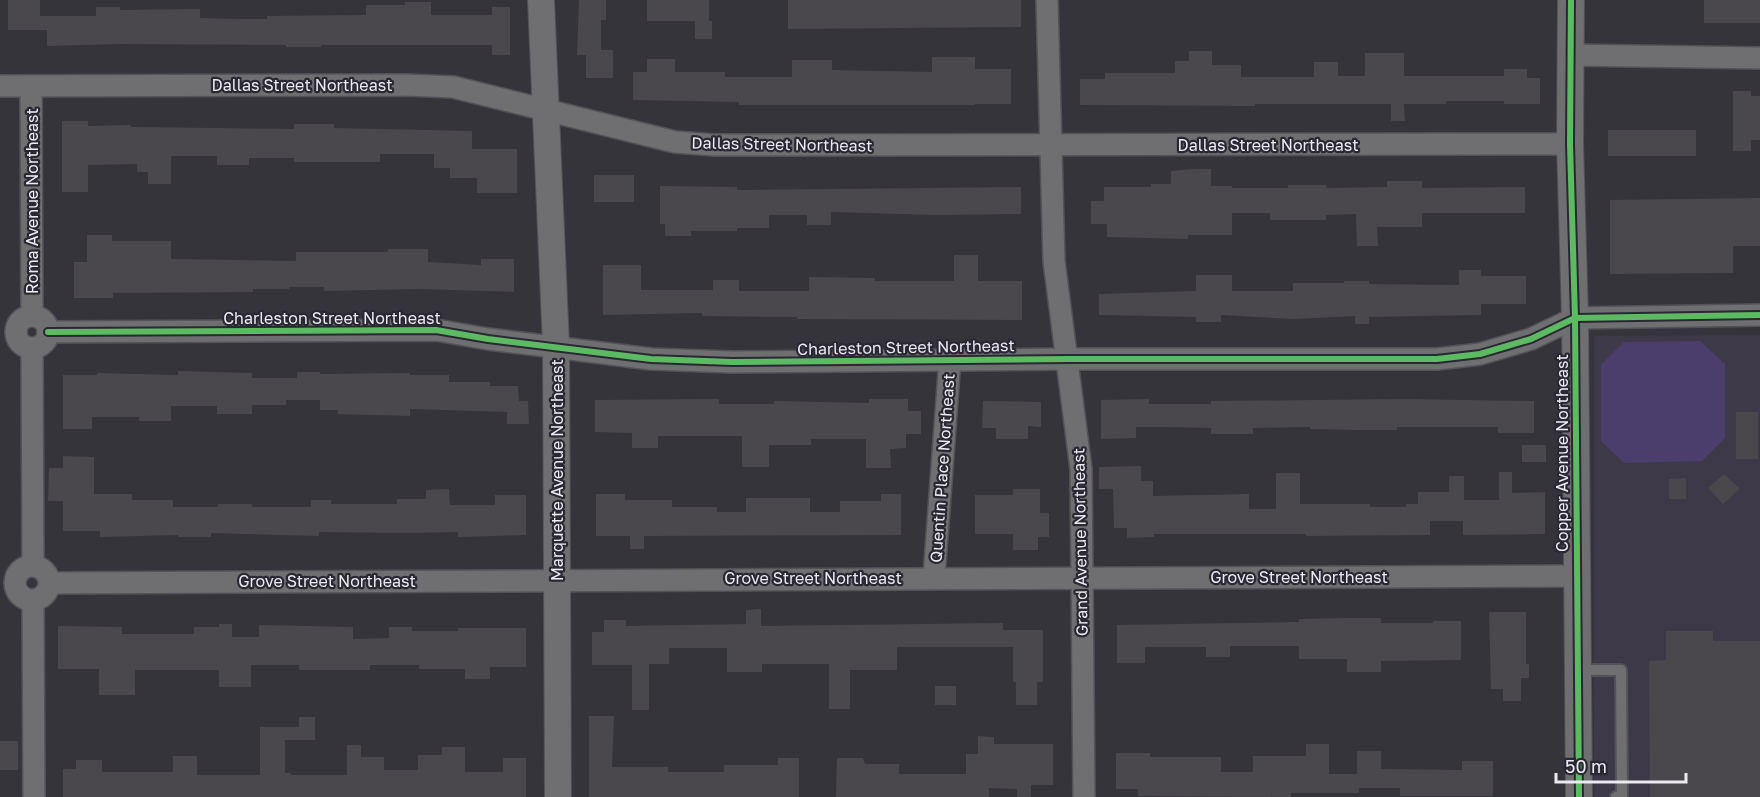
<svg xmlns="http://www.w3.org/2000/svg" width="1760" height="797" font-family="'Golos Text',sans-serif">
	<style>
		.built { fill: #3d3949 }
		.green { fill: #4c3e6c }
		.building { fill: #4a484c }
		.lines { fill: none; stroke-linecap: round; stroke-linejoin: round }
		.service-casing { stroke: #535257; stroke-width: 14 }
		.minor-casing { stroke: #535257; stroke-width: 24 }
		.tertiary-casing { stroke: #535257; stroke-width: 28 }
		.service { stroke: #6f6f72; stroke-width: 10 }
		.minor { stroke: #6f6f72; stroke-width: 21 }
		.tertiary { stroke: #6f6f72; stroke-width: 26 }
		.cycleway-casing { stroke: #2a2832; stroke-width: 10 }
		.cycleway { stroke: #5cba63; stroke-width: 6 }
		.labels { text-anchor: middle; dominant-baseline: central; stroke-width: 4.5; stroke-linejoin: round; paint-order: stroke }
		.street-label { font-size: 16px; fill: #ebeaf1; stroke: #2a2832 }
	</style>
	<rect width="100%" height="100%" fill="#35343a"/>
	<!-- built -->
	<polygon class="built" points="1760,335 1760,797 1594,797 1594,336"/>
	<!-- green -->
	<polygon class="green" points="1700,341 1725,364 1725,438 1702,461 1624,463 1601,441 1601,365 1624,342"/>
	<!-- building -->
	<g class="building">
		<polygon points="8,0 40,0 40,16 96,16 96,7 120,7 120,10 200,9 200,18 239,19 267,19 267,16 366,15 366,5 405,5 405,2 431,2 431,15 492,15 492,7 510,7 510,55 492,55 492,45 321,45 321,47 286,47 286,45 120,44 47,46 47,30 8,30"/>
		<polygon points="579,0 606,0 606,20 601,20 601,50 613,50 613,78 586,78 586,55 577,55"/>
		<polygon points="647,0 709,0 709,21 712,21 712,39 695,39 695,21 647,21"/>
		<polygon points="788,0 1021,0 1021,27 788,29"/>
		<rect x="1704" y="0" width="56" height="23"/>
		<polygon points="1189,51 1212,51 1212,65 1241,65 1241,77 1314,77 1314,62 1338,62 1338,76 1365,76 1365,53 1404,53 1404,76 1504,76 1504,69 1527,69 1527,78 1540,78 1540,104 1504,104 1504,101 1446,101 1446,104 1404,104 1405,121 1391,121 1391,104 1255,104 1255,106 1080,105 1080,79 1105,79 1105,73 1175,73 1175,61 1189,61"/>
		<polygon points="932,57 975,57 975,69 1011,69 1011,104 975,104 975,105 739,105 739,102 633,100 633,72 647,72 647,59 675,59 675,72 725,72 725,77 792,77 792,60 832,60 832,70 932,72"/>
		<polygon points="1733,91 1751,91 1751,96 1760,96 1760,140 1751,140 1751,151 1733,151"/>
		<polygon points="62,121 88,121 88,126 131,125 131,127 294,129 294,124 334,124 334,128 472,131 472,149 517,149 517,193 477,193 477,178 450,178 450,168 434,168 434,154 380,154 380,162 294,162 294,158 249,158 249,165 217,165 217,156 171,156 171,184 148,184 148,172 137,172 137,164 88,165 88,192 62,192"/>
		<rect x="1608" y="130" width="88" height="26"/>
		<polygon points="1195,169 1211,169 1211,186 1232,186 1232,188 1288,188 1288,185 1326,185 1326,188 1387,187 1387,181 1422,181 1422,188 1525,187 1525,213 1422,213 1422,227 1377,227 1378,246 1357,246 1356,214 1326,215 1326,220 1270,220 1270,213 1232,213 1232,235 1188,235 1188,239 1107,237 1107,224 1091,224 1091,201 1104,201 1104,187 1151,187 1151,184 1171,184 1171,171"/>
		<rect x="594" y="175" width="40" height="27"/>
		<polygon points="660,186 737,187 737,190 1021,187 1021,214 936,215 831,212 831,225 807,225 807,215 769,215 769,228 737,228 737,231 691,231 691,236 665,236 665,224 660,224"/>
		<polygon points="1760,198 1760,246 1733,246 1733,273 1610,274 1610,200"/>
		<polygon points="87,235 112,235 112,241 171,241 171,259 296,261 296,252 388,252 388,249 428,249 428,262 481,265 481,259 514,259 514,292 420,289 324,291 324,287 289,287 289,289 253,289 253,292 113,293 113,298 74,298 74,262 87,262"/>
		<polygon points="954,255 978,255 978,281 1022,281 1022,320 797,319 797,317 702,316 702,313 603,315 603,265 641,265 641,290 713,290 713,280 739,280 739,291 809,291 809,277 875,278 875,281 954,281"/>
		<polygon points="1459,270 1481,270 1481,276 1526,276 1526,304 1481,304 1481,315 1369,317 1369,324 1355,324 1355,316 1293,319 1221,315 1221,322 1196,322 1196,317 1099,315 1099,294 1196,291 1196,275 1232,275 1232,291 1293,291 1293,283 1344,283 1344,281 1369,281 1369,284 1459,285"/>
		<polygon points="178,371 252,373 252,378 297,378 297,372 320,372 320,374 410,373 410,375 449,375 449,382 490,382 490,386 518,386 519,401 528,401 529,424 507,424 507,412 410,409 410,416 338,414 338,410 320,410 320,400 286,400 286,405 252,405 252,414 217,414 217,406 171,406 171,421 139,421 139,417 92,417 92,429 63,429 63,375 97,375 97,373 178,375"/>
		<polygon points="719,399 719,404 774,404 774,401 869,403 869,399 908,399 908,411 921,411 921,434 906,434 906,448 890,449 891,468 866,468 866,439 811,439 811,445 769,445 769,467 742,467 742,436 658,436 658,448 632,448 632,433 595,432 595,400"/>
		<polygon points="1149,399 1149,404 1211,404 1211,401 1404,399 1534,401 1534,433 1498,433 1498,427 1397,427 1397,430 1359,430 1310,429 1310,427 1253,428 1253,434 1211,434 1211,428 1168,427 1136,427 1136,438 1101,439 1101,400"/>
		<polygon points="983,401 1041,402 1041,427 1028,426 1028,439 996,439 996,428 982,428"/>
		<rect x="1736" y="412" width="22" height="47"/>
		<rect x="1522" y="445" width="24" height="17"/>
		<polygon points="63,456 94,457 94,494 132,494 132,500 173,500 173,507 218,507 218,504 252,504 252,507 311,507 311,500 331,500 331,504 397,504 397,499 426,499 426,490 449,489 450,505 495,505 495,495 526,495 526,535 458,537 458,532 405,533 319,532 319,536 211,533 211,537 178,537 178,535 100,537 100,531 63,531 63,501 48,501 49,468 63,468"/>
		<polygon points="1141,466 1141,481 1153,481 1153,496 1249,494 1249,509 1276,509 1276,473 1300,473 1300,504 1370,504 1370,507 1406,507 1406,504 1418,504 1418,492 1449,492 1449,476 1464,476 1464,500 1499,500 1499,472 1512,472 1512,493 1545,492 1545,534 1463,535 1463,521 1430,521 1430,535 1306,536 1306,534 1154,534 1154,537 1127,538 1127,528 1114,528 1113,489 1099,489 1099,467"/>
		<polygon points="1724,474 1740,489 1723,504 1708,488"/>
		<polygon points="1686,478 1686,499 1669,499 1669,479"/>
		<polygon points="1013,489 1040,489 1040,513 1049,513 1049,537 1038,537 1038,550 1013,550 1013,534 975,534 975,495 1013,495"/>
		<polygon points="596,494 625,494 625,500 672,500 672,507 717,507 717,512 746,512 746,498 810,498 810,512 840,512 840,501 881,501 881,494 901,494 901,535 644,536 644,549 630,549 630,536 596,536"/>
		<polygon points="761,609 761,626 1003,623 1003,630 1043,630 1043,682 1037,682 1037,705 1016,705 1016,682 1013,682 1013,647 897,647 897,670 850,670 850,709 829,709 829,664 762,664 762,672 727,672 727,648 669,648 669,664 649,664 649,710 632,710 632,665 592,665 592,632 604,632 604,620 626,620 626,626 746,624 746,610"/>
		<polygon points="1489,612 1526,612 1526,664 1529,664 1529,678 1521,678 1521,701 1503,701 1503,689 1491,689"/>
		<polygon points="1347,618 1381,618 1381,623 1433,623 1433,621 1461,621 1461,660 1381,661 1381,672 1347,672 1347,659 1299,659 1299,646 1230,646 1230,657 1206,657 1206,647 1145,647 1145,663 1117,663 1117,625 1299,622 1299,619"/>
		<polygon points="219,624 232,624 232,637 259,637 259,625 353,627 353,639 389,638 389,627 412,627 412,631 458,631 458,628 526,628 526,667 490,667 490,679 465,679 465,669 419,669 419,665 370,665 370,670 299,670 299,665 251,665 251,687 219,687 219,670 135,670 135,695 99,695 99,669 58,669 58,626 122,627 122,634 194,634 194,627 219,627"/>
		<polygon points="1666,631 1713,631 1713,641 1760,641 1760,797 1650,797 1649,661 1666,660"/>
		<rect x="935" y="686" width="21" height="19"/>
		<polygon points="589,716 614,716 612,767 668,767 668,772 724,772 724,765 778,765 778,758 799,758 799,797 589,797"/>
		<polygon points="299,717 315,717 315,740 285,740 285,773 291,773 291,775 347,775 347,745 361,745 361,757 384,757 384,770 418,770 418,755 442,755 442,747 465,747 465,772 503,772 503,758 526,758 526,797 63,797 63,769 76,769 76,760 102,760 102,772 173,772 173,756 197,756 197,775 260,775 260,727 299,727"/>
		<polygon points="978,736 994,737 994,744 1053,744 1053,785 1031,785 1031,797 1017,797 1017,789 989,788 989,797 836,797 837,758 863,758 865,764 899,764 899,774 966,774 966,754 978,754"/>
		<rect x="0" y="741" width="18" height="29"/>
		<polygon points="1306,744 1329,744 1329,774 1357,774 1357,751 1381,751 1381,769 1462,770 1462,761 1493,761 1493,796 1400,796 1400,788 1359,788 1359,793 1291,793 1291,797 1138,796 1138,789 1116,789 1116,753 1150,753 1150,757 1221,757 1221,772 1253,772 1253,756 1306,756"/>
	</g>
	<g class="lines">
		<!-- service casing -->
		<g class="service-casing">
			<polyline id="service" points="1578,670 1621,670 1622,796 1616,797"/>
		</g>
		<!-- minor casing -->
		<g class="minor-casing">
			<g id="minor">
				<polyline points="1047,0 1054,261 1081,469 1084,797"/>
				<polyline points="1571,55 1760,58"/>
				<polyline points="0,86 406,85 453,87 675,142 714,145 1570,144"/>
				<polyline points="31,86 32,316"/>
				<circle cx="32" cy="332" r="16"/>
				<polyline points="48,332 436,330 488,339 651,359 732,362 1068,359 1437,359 1480,354 1531,339 1575,318 1760,315"/>
				<polyline points="32,348 33,565"/>
				<circle cx="32" cy="583" r="17"/>
				<polyline points="934,577 950,359"/>
				<polyline points="50,583 1577,576"/>
				<polyline points="33,600 34,797"/>
			</g>
		</g>
		<!-- tertiary casing -->
		<g class="tertiary-casing">
			<g id="tertiary">
				<polyline points="541,0 556,346 558,797"/>
				<polyline points="1571,0 1570,144 1575,318 1579,797"/>
			</g>
		</g>
		<!-- service -->
		<use href="#service" class="service"/>
		<!-- minor -->
		<use href="#minor" class="minor"/>
		<!-- tertiary -->
		<use href="#tertiary" class="tertiary"/>
		<!-- cycleway casing -->
		<g class="cycleway-casing">
			<g id="cycleway">
				<polyline points="1571,0 1570,144 1575,318 1579,797"/>
				<polyline points="48,332 436,330 488,339 651,359 732,362 1068,359 1437,359 1480,354 1531,339 1575,318 1760,315"/>
			</g>
		</g>
		<!-- cycleway -->
		<use href="#cycleway" class="cycleway"/>
	</g>
	<g class="labels">
		<!-- street labels -->
		<g class="street-label">
			<text x="302" y="85">Dallas Street Northeast</text>
			<text transform="translate(782 144) rotate(1)">Dallas Street Northeast</text>
			<text x="1268" y="145">Dallas Street Northeast</text>
			<text transform="translate(32 201) rotate(-90)">Roma Avenue Northeast</text>
			<text x="332" y="318">Charleston Street Northeast</text>
			<text transform="translate(906 347) rotate(-1)">Charleston Street Northeast</text>
			<text transform="translate(1562 453) rotate(-90)">Copper Avenue Northeast</text>
			<text transform="translate(942 468) rotate(-86)">Quentin Place Northeast</text>
			<text transform="translate(557 470) rotate(-90)">Marquette Avenue Northeast</text>
			<text transform="translate(1080 542) rotate(-91)">Grand Avenue Northeast</text>
			<text x="1299" y="577">Grove Street Northeast</text>
			<text x="813" y="578">Grove Street Northeast</text>
			<text x="327" y="581">Grove Street Northeast</text>
		</g>
	</g>
	<!-- scale -->
	<path d="M1556 773v9h130v-9" fill="none" stroke="#ebeaf1" stroke-width="3"/>
	<text x="1565" y="773" font-size="18" fill="#ebeaf1" stroke="#2a2832" stroke-width="4.5" paint-order="stroke">50 m</text>
</svg>
